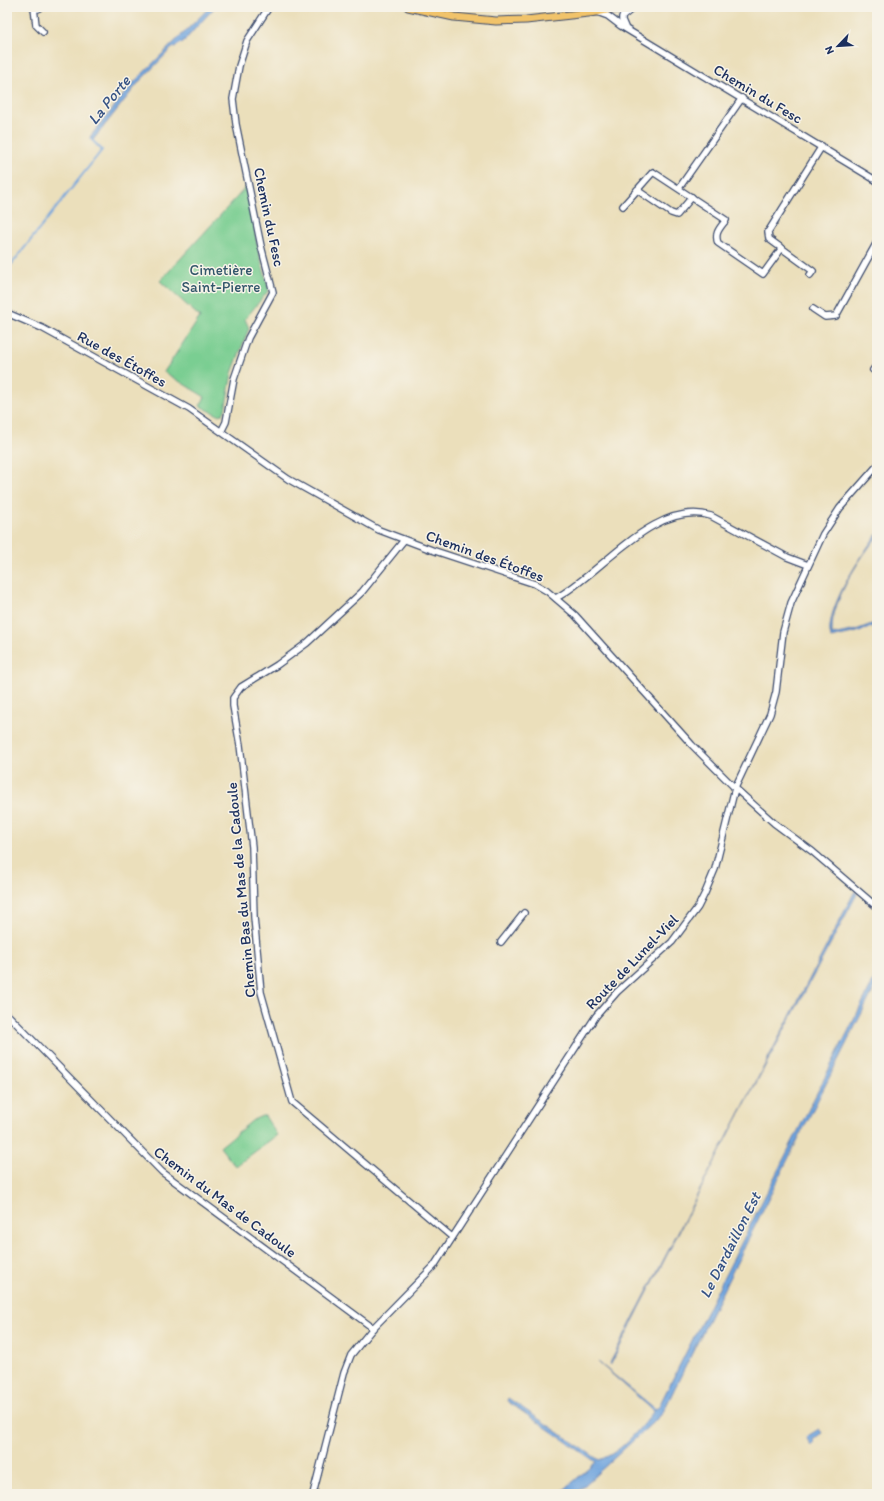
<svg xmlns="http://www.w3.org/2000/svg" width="884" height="1501" font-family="Itim,sans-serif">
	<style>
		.green { fill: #7ace92; stroke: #4a7e78 }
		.water { fill: #71a5de; stroke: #466a9e }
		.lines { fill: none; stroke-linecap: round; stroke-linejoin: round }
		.stream { stroke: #71a5de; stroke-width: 2 }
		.minor-casing { stroke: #3a496c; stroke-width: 8 }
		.major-casing { stroke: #3a496c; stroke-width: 9 }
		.minor { stroke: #fff; stroke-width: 5.5 }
		.major { stroke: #f1c36a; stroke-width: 7 }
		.labels { text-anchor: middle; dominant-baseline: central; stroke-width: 3; stroke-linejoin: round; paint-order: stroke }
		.street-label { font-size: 15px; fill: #1b2f5e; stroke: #f7f3e8 }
		.park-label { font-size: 15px; fill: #33576b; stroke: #f7f3e8 }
		.water-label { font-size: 16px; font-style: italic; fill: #355284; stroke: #f7f3e8 }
	</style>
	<rect width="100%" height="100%" fill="#f7f3e8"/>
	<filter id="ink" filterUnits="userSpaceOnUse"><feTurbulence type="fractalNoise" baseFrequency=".025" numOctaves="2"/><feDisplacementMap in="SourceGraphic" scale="8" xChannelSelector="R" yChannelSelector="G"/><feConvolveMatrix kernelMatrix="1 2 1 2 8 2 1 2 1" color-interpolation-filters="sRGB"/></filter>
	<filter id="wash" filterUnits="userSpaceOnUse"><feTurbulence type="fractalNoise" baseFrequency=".012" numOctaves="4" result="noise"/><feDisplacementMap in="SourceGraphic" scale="16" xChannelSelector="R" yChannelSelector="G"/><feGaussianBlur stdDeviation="0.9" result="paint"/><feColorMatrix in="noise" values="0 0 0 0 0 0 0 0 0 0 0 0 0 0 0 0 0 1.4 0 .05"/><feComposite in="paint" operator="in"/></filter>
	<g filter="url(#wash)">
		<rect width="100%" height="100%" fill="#ebdfbb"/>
		<!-- green -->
		<g class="green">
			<polygon points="247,186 258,249 269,290 245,319 249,328 232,373 225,410 223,414 218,415 200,406 205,397 164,372 200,317 160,281"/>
			<polygon points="262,1116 265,1116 277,1135 236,1166 234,1165 220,1147 253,1120"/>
		</g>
		<!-- water -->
		<g class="water">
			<polygon points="210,7 215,7 183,42 171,49 139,82 93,140 90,137 134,82"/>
			<path d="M 877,534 L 877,537 C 860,558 841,587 834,614 C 832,620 832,628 832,635 L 856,630 L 877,622 L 877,625 L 857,632 L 831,638 C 823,611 861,556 877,534 Z"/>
			<polygon points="855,891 857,894 732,1128 610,1366 609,1365"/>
			<path d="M 877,974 L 877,983 L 792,1151 L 662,1414 L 575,1494 L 559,1494 L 596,1462 L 507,1401 L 508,1398 L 599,1460 C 622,1452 639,1429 654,1411 L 598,1362 L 653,1407 L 656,1409 L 659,1406 Z"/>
			<polygon points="819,1429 822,1433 813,1439 815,1443 811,1446 806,1437"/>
		</g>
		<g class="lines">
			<!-- stream -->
			<polyline class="stream" points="7,270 102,150 91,139"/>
		</g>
	</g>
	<g filter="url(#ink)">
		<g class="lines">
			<!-- minor casing -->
			<g class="minor-casing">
				<g id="minor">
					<polyline points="33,7 38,9 42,7"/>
					<polyline points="34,8 36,25 43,32"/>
					<polyline points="597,12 608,16 621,26 877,181"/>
					<polyline points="625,27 622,20 622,17 633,8"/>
					<polyline points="679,188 742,98"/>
					<polyline points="637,190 671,213 677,215 692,197"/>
					<path d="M 623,206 L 653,172 L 726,220 C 720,228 714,233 718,243 L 763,274 L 782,248"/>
					<polyline points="810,275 813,271 769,239 768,232 822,146"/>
					<polyline points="813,309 825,317 836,316 877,242"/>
					<polyline points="7,313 42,328 189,409 288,479 379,530 432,550 535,584 547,591 575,615 692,745 735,788 774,823 813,852 877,907"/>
					<polyline points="873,370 877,365"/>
					<polyline points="222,430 226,422 234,379 248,338 273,292 261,246 236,124 233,99 239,66 247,41 269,7"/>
					<polyline points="404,540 362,592 307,643 277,665 241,687 233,698 233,706 240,745 252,847 254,917 261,992 292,1102 452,1237"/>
					<path d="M 556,598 C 600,575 654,499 711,516 L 787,557 L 808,565"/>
					<polyline points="501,942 524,913"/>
					<polyline points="7,1014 162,1172 373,1328"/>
					<polyline points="313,1494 344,1373 351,1355 373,1328 434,1266 596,1016 617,992 672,942 698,907 705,893 715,869 735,788 770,714 776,692 783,632 791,603 823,534 840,508 877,466"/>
				</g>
			</g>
			<!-- major casing -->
			<g class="major-casing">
				<g id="major">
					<polyline points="408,7 454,17 496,21 526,20 597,12 620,7"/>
					<polyline points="615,9 640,7"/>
				</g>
			</g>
			<!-- minor -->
			<use href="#minor" class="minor"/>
			<!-- major -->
			<use href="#major" class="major"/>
		</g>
	</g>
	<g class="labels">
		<!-- street labels -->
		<g class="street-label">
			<text transform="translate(758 94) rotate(31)">Chemin du Fesc</text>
			<text transform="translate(269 217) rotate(78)">Chemin du Fesc</text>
			<text transform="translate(122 359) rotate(29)">Rue des Étoffes</text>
			<text transform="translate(485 556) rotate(20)">Chemin des Étoffes</text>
			<text transform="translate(241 890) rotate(-95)">Chemin Bas du Mas de la Cadoule</text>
			<text transform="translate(632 962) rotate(-46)">Route de Lunel-Viel</text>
			<text transform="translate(225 1202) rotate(37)">Chemin du Mas de Cadoule</text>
		</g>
		<!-- park labels -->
		<g class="park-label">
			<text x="221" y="270">Cimetière<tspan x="221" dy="17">Saint-Pierre</tspan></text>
		</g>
		<!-- water labels -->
		<g class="water-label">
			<text transform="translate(109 100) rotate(-51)">La Porte</text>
			<text transform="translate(730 1245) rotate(-63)">Le Dardaillon Est</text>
		</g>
	</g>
	<!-- margin -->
	<rect width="884" height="1501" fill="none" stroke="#f7f3e8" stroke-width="24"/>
	<!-- north arrow -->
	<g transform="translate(838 46) rotate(245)" stroke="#f7f3e8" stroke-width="3" paint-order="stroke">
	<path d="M0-3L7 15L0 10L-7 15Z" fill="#1b2f5e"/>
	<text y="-6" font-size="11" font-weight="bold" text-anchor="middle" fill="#1b2f5e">N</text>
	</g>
</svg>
